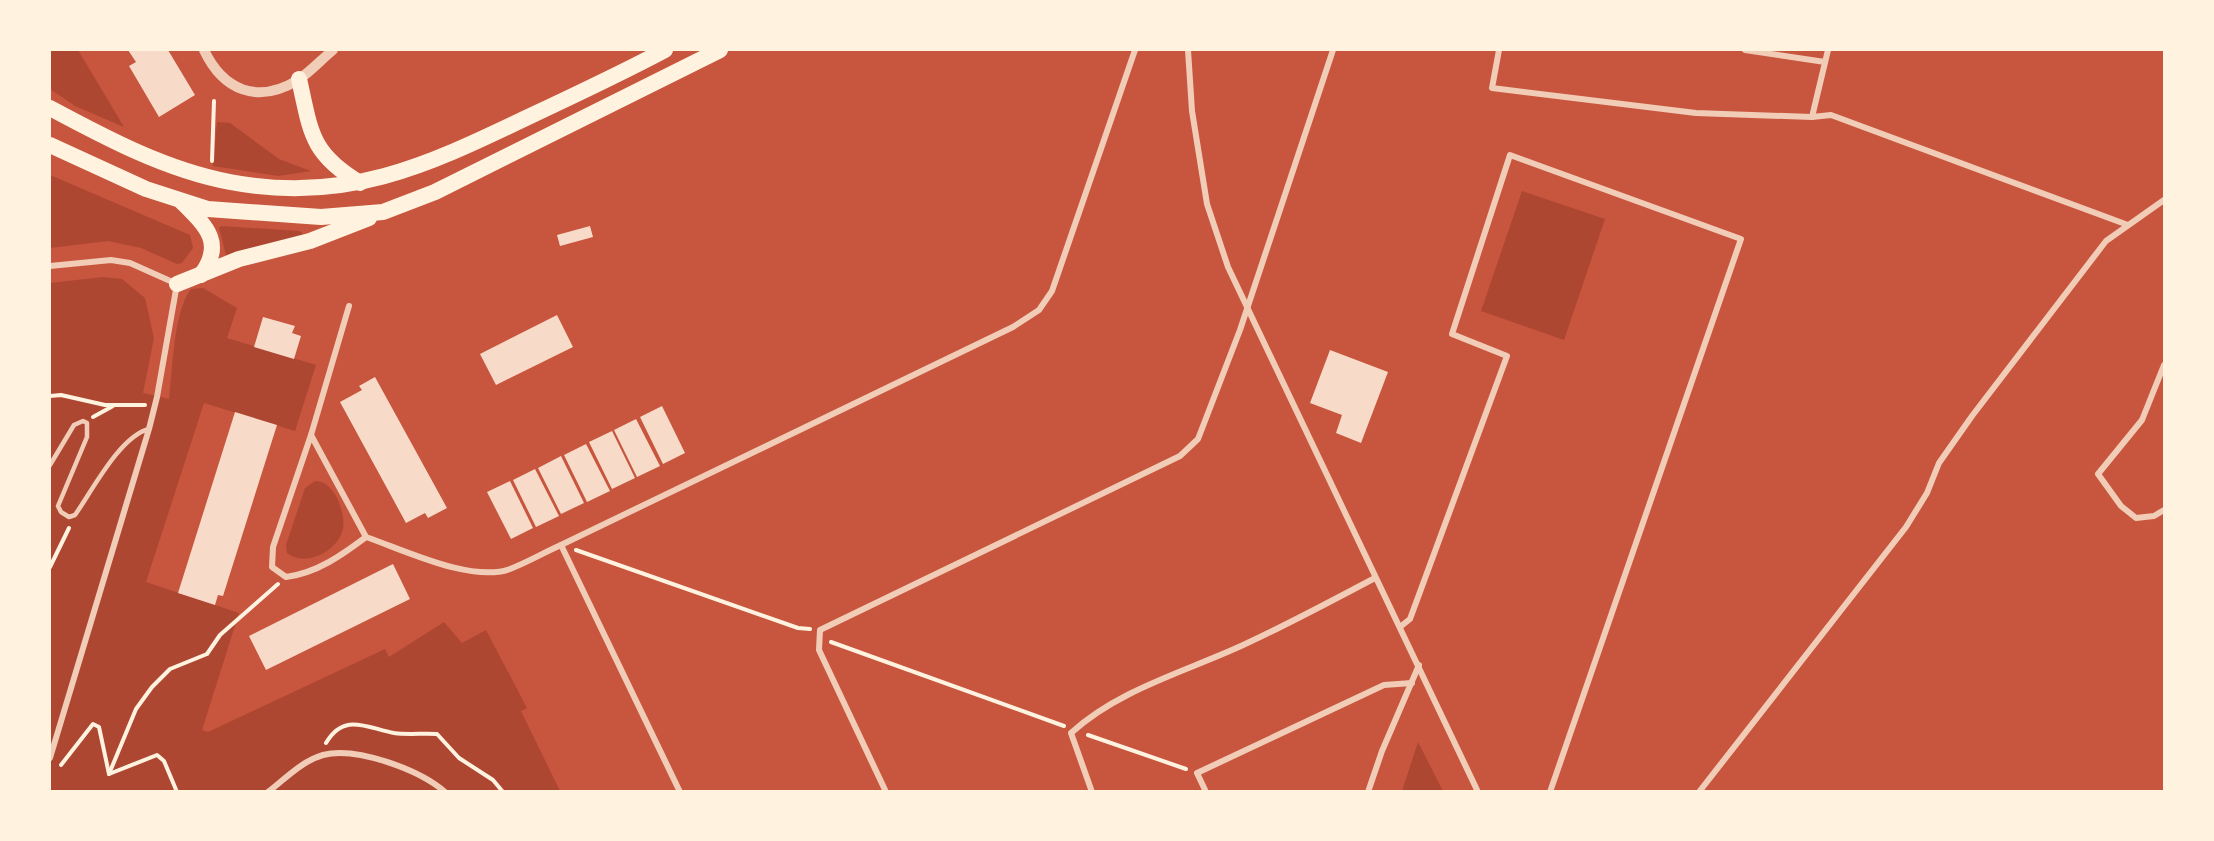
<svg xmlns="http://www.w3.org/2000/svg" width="2214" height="841" font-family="Rubik,sans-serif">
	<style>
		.green { fill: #ae4732 }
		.building { fill: #f7dbc8 }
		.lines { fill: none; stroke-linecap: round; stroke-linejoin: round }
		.path { stroke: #fff3e0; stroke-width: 4 }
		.service { stroke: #f1ccb7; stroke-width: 4.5 }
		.minor { stroke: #f1ccb7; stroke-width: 6 }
		.tertiary { stroke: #f1ccb7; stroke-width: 10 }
		.trunk { stroke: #fff3e0; stroke-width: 16 }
	</style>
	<rect width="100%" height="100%" fill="#c8553d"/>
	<!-- green -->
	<g class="green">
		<polygon points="50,50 78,50 124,127 75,106 50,89"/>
		<polygon points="217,122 230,123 279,159 311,171 278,176 213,166"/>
		<polygon points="50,175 190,235 193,248 182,263 177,264 141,248 108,241 50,248"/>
		<polygon points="1522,191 1605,219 1564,340 1481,311"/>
		<polygon points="221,226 300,231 303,234 301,237 226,255 219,228"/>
		<path d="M 103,277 L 122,279 L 145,298 L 154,338 L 143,393 L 169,399 C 173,368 173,313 191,289 L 203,288 L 237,308 L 227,338 L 316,365 L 295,431 L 204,403 L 146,582 L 239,613 L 202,730 L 208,732 L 385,649 L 389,657 L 444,622 L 462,643 L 486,630 L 527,708 L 521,711 L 560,791 L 50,791 L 50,283 Z"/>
		<path d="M 315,481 C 334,480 346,513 343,529 C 338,551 306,568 287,553 L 286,545 L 305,488 Z"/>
		<polygon points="1418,742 1443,791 1402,791"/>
	</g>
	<!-- building -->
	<g class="building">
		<polygon points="128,50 168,50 195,95 159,117 129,66 136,62"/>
		<polygon points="590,226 593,237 560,246 557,235"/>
		<polygon points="557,315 573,347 496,385 480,354"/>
		<polygon points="263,317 295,326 292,333 301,336 294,359 254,347"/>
		<polygon points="1330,350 1388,372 1361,443 1336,433 1342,415 1310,403"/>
		<polygon points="375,377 447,508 428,518 425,513 406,523 340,402 362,390 359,386"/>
		<polygon points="662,406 685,453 663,464 640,417"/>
		<polygon points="235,412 277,425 223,596 218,595 215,605 178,593"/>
		<polygon points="636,419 660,466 637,477 614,430"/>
		<polygon points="612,431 635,478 612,489 589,442"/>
		<polygon points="586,444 610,491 587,502 564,455"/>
		<polygon points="561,456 584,503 561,514 538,468"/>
		<polygon points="535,469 559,516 536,527 513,480"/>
		<polygon points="510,481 533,528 511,539 487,492"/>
		<polygon points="393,564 410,599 266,670 249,636"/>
	</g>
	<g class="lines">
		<!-- path -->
		<g class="path">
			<polyline points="212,161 214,101"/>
			<polyline points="50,396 61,395 105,405 145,405"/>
			<polyline points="93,417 113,406"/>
			<polyline points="576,550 798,628 810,629"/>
			<polyline points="50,567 69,528"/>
			<polyline points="831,642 1064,726"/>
			<polyline points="1088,735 1186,769"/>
			<path d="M 326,743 C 344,712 367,728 394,733 C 408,735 423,733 437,734 L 459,758 L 493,780 L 503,792"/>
			<polyline points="61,765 93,724 99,727 109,774 157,755 164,761 177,792"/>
			<polyline points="109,774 136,709 152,687 170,669 207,654 220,635 278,584"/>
		</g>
		<!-- service -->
		<path class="service" d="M 50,465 L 74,425 L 83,421 L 87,423 L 87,437 L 58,506 L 61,512 L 69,517 L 75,515 C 92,491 120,436 149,429"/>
		<!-- minor -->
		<g class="minor">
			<polyline points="1188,50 1192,111 1207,204 1228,267 1478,792"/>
			<polyline points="1499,50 1492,88 1696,113 1812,117 1828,50"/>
			<polyline points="1745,50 1825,62"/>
			<polyline points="1812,117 1831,115 2128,225"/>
			<polyline points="50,266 111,260 130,263 177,284 157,397 149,429 50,758"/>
			<polyline points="2164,365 2142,420 2098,474 2121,506 2136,518 2154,516 2164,510"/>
			<polyline points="311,435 349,306"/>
			<path d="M 366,537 C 342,555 317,573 286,577 L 272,567 L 273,547 L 311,435 L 366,537 C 404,550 471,583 510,569 C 528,562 545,552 561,545"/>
			<polyline points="1400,627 1410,619 1507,356 1452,334 1510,155 1741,239 1550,792"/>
			<path d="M 268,792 C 285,779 302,761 323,755 C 356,746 420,770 445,792"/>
			<polyline points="680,792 561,545 1013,327 1039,310 1052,291 1135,50"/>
			<polyline points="886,792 819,650 820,630 1180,456 1198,439 1240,330 1333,50"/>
			<path d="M 1092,792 L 1071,733 C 1118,690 1184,672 1241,646 C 1287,625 1331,601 1375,578"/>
			<polyline points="1206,792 1197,773 1384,685 1412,683"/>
			<polyline points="1368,792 1382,751 1419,665"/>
			<polyline points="1699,792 1906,527 1927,493 1939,463 1972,416 2106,241 2164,200"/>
		</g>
		<!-- tertiary -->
		<path class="tertiary" d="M 204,50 C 223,90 257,105 298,80 C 310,72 322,59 333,50"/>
		<!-- trunk -->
		<g class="trunk">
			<path d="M 299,79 C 311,132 310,153 360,183"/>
			<path d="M 50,108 C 106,138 166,170 230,182 C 345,204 426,166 526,118 C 573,96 620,74 665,50"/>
			<polyline points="50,145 146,189 208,209 321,217 383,212 435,192 720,50"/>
			<path d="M 182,202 C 206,226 225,243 201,275"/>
			<polyline points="177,284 239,259 310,241 369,218"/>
		</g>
	</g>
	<!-- border -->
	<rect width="2214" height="841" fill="none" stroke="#fff3e0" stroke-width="102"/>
</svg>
